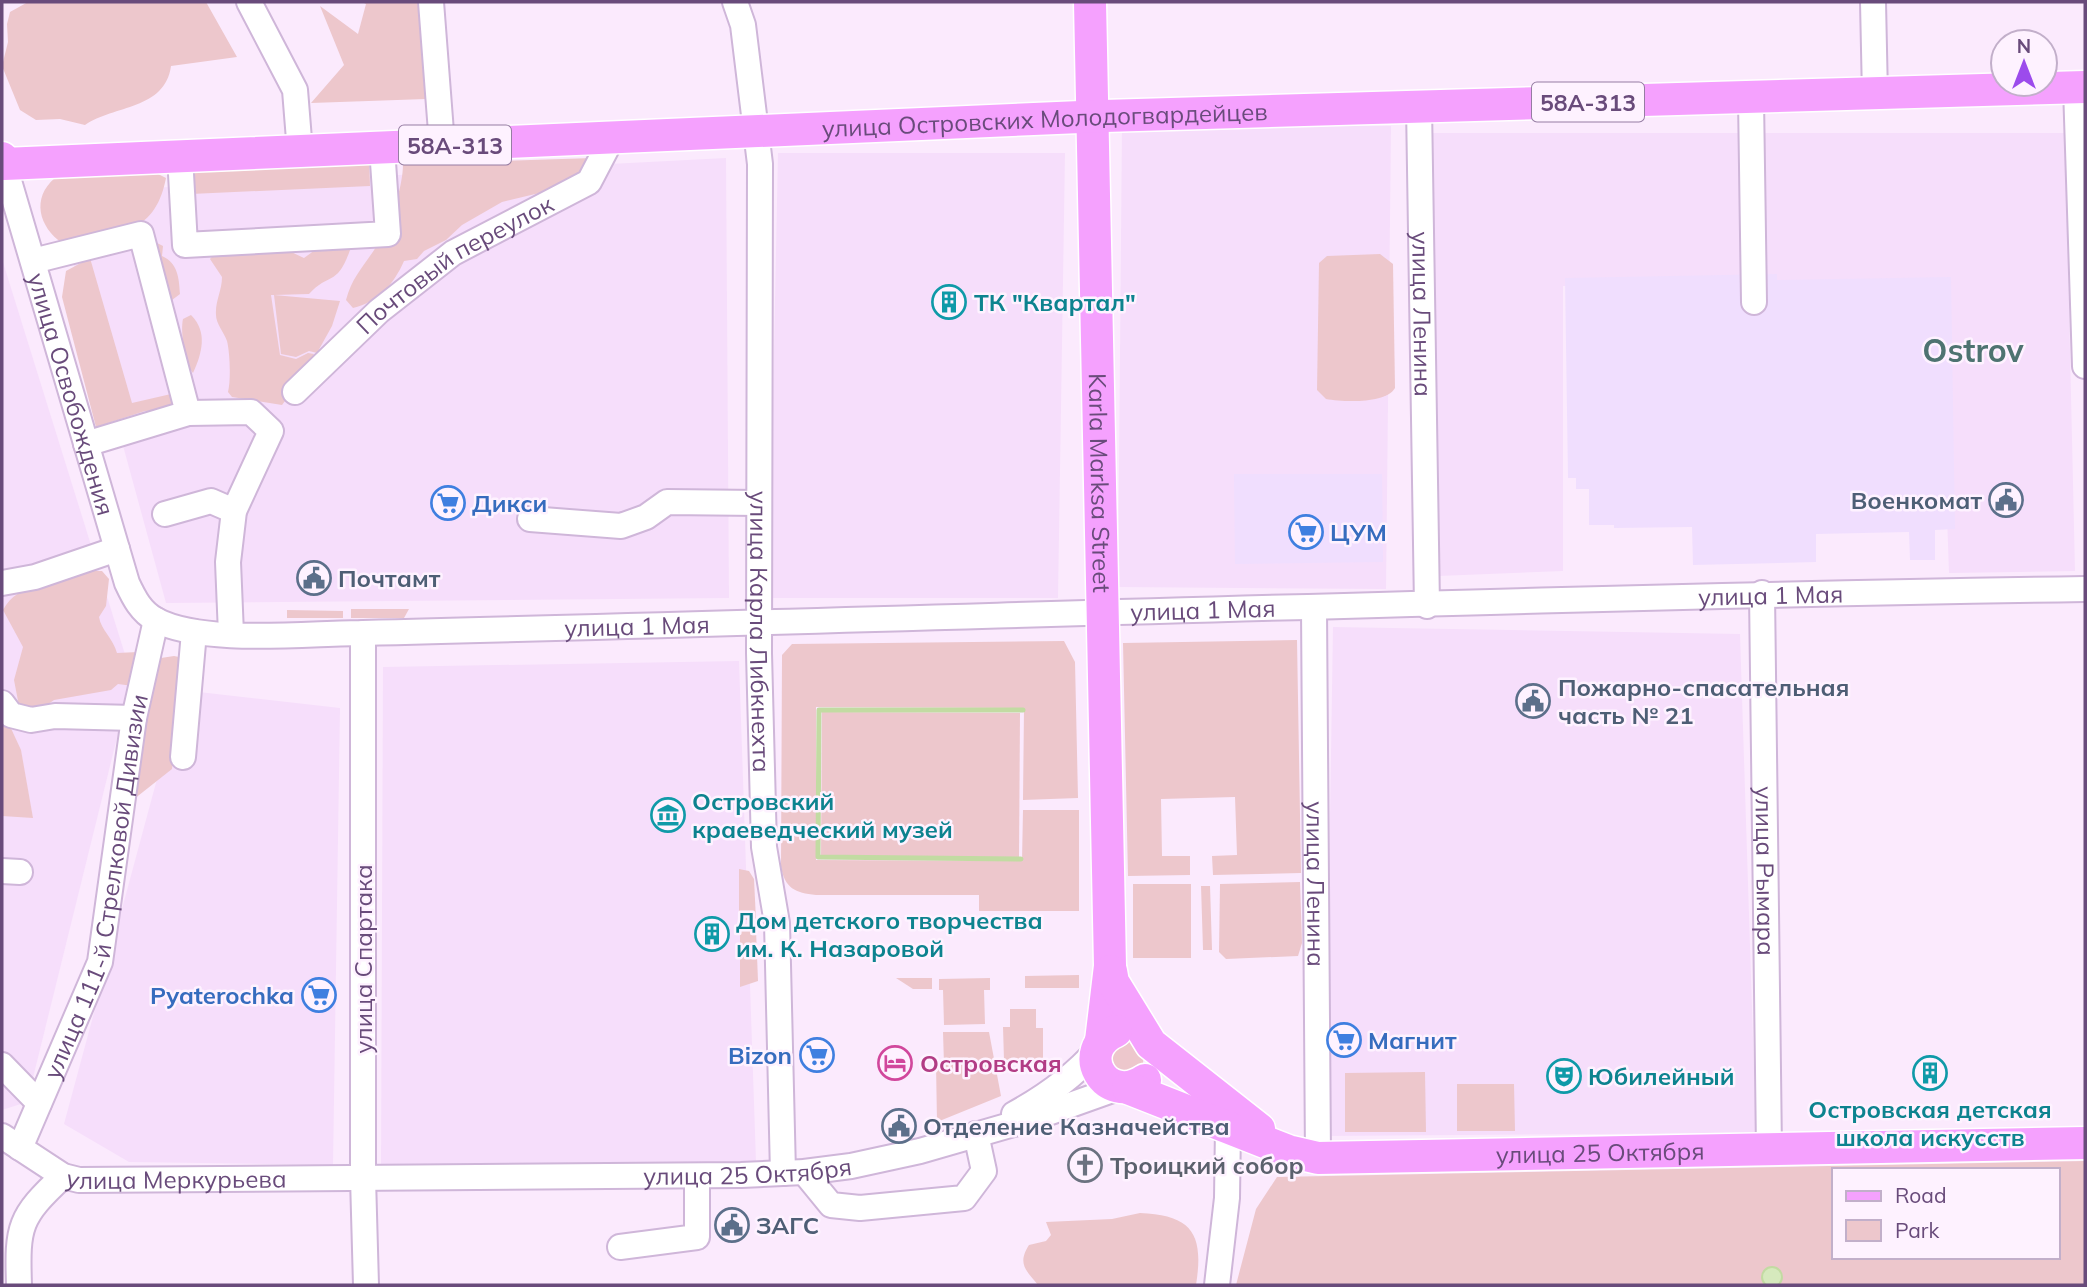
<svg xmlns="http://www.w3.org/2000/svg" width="2087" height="1287" font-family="Mulish,sans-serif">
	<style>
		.residential { fill: #f6defb }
		.commercial { fill: #f0defe }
		.green { fill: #edc7cc; fill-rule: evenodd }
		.water { fill: #d6e9bd; stroke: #c2dba2; stroke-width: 2 }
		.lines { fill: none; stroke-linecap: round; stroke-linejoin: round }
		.stream { stroke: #c2dba2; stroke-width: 5 }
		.minor-casing { stroke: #cfb6d9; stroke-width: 28 }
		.major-casing { stroke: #fff; stroke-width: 35 }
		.minor { stroke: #fff; stroke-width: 24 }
		.major { stroke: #f5a1fe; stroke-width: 32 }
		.labels { text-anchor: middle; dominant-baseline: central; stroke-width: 5; stroke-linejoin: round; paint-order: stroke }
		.shield { fill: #fef2ff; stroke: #967da3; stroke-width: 2 }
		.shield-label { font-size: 23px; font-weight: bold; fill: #694b7b }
		.street-label { font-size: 24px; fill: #694b7b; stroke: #fef2ff }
		.culture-label { font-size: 24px; font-weight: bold; fill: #0d838f; stroke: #fef2ff; text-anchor: start }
		.service-label { font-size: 24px; font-weight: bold; fill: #4e5e75; stroke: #fef2ff; text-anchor: start }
		.shop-label { font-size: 24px; font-weight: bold; fill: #366cbe; stroke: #fef2ff; text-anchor: start }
		.hotel-label { font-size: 24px; font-weight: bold; fill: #b23c85; stroke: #fef2ff; text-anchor: start }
		.worship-label { font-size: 24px; font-weight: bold; fill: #5b616d; stroke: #fef2ff; text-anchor: start }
		.district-label { font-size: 32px; font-weight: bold; fill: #4e7371; stroke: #fef2ff }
	</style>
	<rect width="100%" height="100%" fill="#fbeafd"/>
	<!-- residential -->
	<g class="residential">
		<polygon points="1122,124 1391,126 1386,589 1118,587"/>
		<polygon points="1419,133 2065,133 2075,571 1949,573 1939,283 1563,286 1563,571 1438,576"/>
		<polygon points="778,153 1065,153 1058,598 769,598"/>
		<polygon points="726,158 729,598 166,603 54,193"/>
		<polygon points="2,259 132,677 27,1102 2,1110"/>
		<polygon points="1333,627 1740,634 1756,1133 1325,1136"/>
		<polygon points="739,661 756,1162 381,1169 383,667"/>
		<polygon points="181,690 340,708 333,1165 129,1162 64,1124"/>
	</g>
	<!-- commercial -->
	<g class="commercial">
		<polygon points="1777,274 1777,280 1951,277 1955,529 1935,530 1935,560 1910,560 1909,532 1816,534 1816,562 1693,565 1692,527 1614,528 1614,525 1589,525 1589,489 1576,489 1576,478 1568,478 1565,278"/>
		<polygon points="1234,474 1382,474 1383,562 1235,564"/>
	</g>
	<!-- green -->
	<g class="green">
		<path d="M 28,2 L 206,2 L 237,57 L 171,66 C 165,110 114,105 85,125 L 60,119 L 36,120 L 20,110 L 2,66 L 8,42 L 7,24 L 10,12 Z"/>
		<polygon points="362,2 423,2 421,25 426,99 311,103 344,65 320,6 358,34 366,4"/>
		<polygon points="369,156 370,186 191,194 190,164"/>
		<path d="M 593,158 L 578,175 L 552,190 L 502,202 L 462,225 L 446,240 L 424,251 L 417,259 L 404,261 C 394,284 378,302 353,308 L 346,300 C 352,277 364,266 376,247 C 390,228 403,187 403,164 Z"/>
		<path d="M 158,174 L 166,178 C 154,239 115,231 62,243 C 39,227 31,198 55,178 Z"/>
		<path d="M 155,242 L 163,246 L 162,256 C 178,263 179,278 180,294 L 168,303 Z"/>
		<path d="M 331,248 L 350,250 C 337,287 329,272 309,294 L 274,295 L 340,301 L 332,326 L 317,353 L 309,351 L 296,357 L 281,354 L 274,295 L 271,295 L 280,355 L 296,359 L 308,353 L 314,354 L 305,374 L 282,405 L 232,397 L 228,392 C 231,380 230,353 227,341 C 224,332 216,324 216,315 C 215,301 222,291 222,277 L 210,259 L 216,252 L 289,251 L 304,258 L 315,250 Z"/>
		<path d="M 1380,254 L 1393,264 L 1395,388 C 1386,404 1344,402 1326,399 L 1317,390 L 1319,263 L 1327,256 Z"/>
		<polygon points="90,258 132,403 171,394 184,409 145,411 96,427 62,297 66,271"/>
		<path d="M 191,315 C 208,332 202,353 193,373 C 185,366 180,331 183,319 Z"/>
		<path d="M 82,571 L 102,571 L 109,579 L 106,606 L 99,617 C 101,630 113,638 117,653 L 138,652 L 133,686 L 118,684 L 111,690 L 54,700 L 41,709 L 19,706 L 14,680 L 23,647 L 3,610 C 18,581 55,585 82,571 Z"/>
		<polygon points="351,609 409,609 404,618 351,618"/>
		<polygon points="287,610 343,611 343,618 287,618"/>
		<polygon points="1297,640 1301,873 1213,875 1212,856 1237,855 1235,797 1161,799 1162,856 1190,856 1190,875 1128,876 1123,643"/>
		<path d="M 1064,641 L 1075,662 L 1078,798 L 1023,800 L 1024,708 L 816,707 L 816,860 L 1022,861 L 1023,810 L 1079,810 L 1079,911 L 979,911 L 979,895 L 816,895 C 795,893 785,888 781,867 L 782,655 L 792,644 Z"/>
		<polygon points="174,656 184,658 172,769 129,803 158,665 161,658"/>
		<polygon points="2,709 21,750 33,818 2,816"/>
		<polygon points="822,712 1020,713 1019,857 821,857"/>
		<polygon points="739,869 749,871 754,879 756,920 739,920"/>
		<polygon points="1300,882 1302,943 1298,956 1226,959 1219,952 1220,884"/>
		<rect x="1133" y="884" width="58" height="74"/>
		<polygon points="1201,886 1210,886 1212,950 1203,950"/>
		<polygon points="756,930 758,981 740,987 740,931"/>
		<polygon points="1079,975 1079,988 1025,988 1025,976"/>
		<polygon points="896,978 932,978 932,989 913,989"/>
		<polygon points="990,978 990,990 984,990 985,1024 944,1025 943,990 939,990 939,979"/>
		<polygon points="1010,1009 1036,1009 1036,1028 1043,1028 1043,1060 1004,1060 1003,1027 1010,1027"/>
		<polygon points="943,1032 989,1032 1001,1096 937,1122 936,1064 944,1064"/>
		<path d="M 1127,1039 C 1140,1042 1146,1056 1142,1068 L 1114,1075 L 1107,1052 Z"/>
		<polygon points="1425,1072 1426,1132 1345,1132 1345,1073"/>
		<polygon points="1457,1084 1514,1084 1515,1131 1457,1131"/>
		<path d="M 2085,1161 L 2085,1285 L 1236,1285 L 1256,1209 L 1277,1177 ZM 1833,1170 L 2057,1170 L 2057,1257 L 1833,1257 Z"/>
		<path d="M 1140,1213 C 1193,1215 1204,1235 1196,1285 L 1038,1285 C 1026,1270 1017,1264 1029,1245 L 1046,1241 L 1051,1235 L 1046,1222 L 1112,1219 Z"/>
	</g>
	<!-- water -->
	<circle class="water" cx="1772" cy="1277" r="10"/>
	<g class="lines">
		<!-- stream -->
		<polyline class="stream" points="1021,859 818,857 819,710 1023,710"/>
		<!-- minor casing -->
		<g class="minor-casing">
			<g id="minor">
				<polyline points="249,2 295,90 300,152"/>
				<polyline points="431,2 442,145"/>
				<path id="s1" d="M 735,2 L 743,25 L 760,164 L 759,653 L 764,847 L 777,923 L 783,1173"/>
				<polyline points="1873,2 1875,96"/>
				<polyline points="2076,87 2085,366"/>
				<polyline points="1751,99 1754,302"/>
				<path id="s2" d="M 1419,106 L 1427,606"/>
				<polyline points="180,156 185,245 388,234 382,148"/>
				<path id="s3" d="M 2,165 L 4,164 L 127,583 C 134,598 141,612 156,620 C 203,645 308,633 363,633 C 937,619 1511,598 2085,589"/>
				<polyline points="33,261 141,234 188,413 86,444"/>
				<path id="s4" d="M 295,392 L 379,311 L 453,253 L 589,182 L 612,138"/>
				<polyline points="188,413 251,412 271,431 234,511 228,562 231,634"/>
				<polyline points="165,514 211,501 234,511"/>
				<polyline points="530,519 621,526 646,517 667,502 759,503"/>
				<polyline points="2,583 35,577 117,549"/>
				<path id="s5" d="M 1762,593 L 1769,1150"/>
				<path id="s6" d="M 1314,609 L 1318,1158"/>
				<polyline points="363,633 363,1178 366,1285"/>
				<polyline points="2,703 11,715 31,720 55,716 134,718"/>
				<polyline points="183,757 194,632"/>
				<polyline points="2,871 20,872"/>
				<polyline points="2,1065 39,1103"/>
				<path d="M 1014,1114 C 1045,1097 1074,1076 1097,1050"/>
				<path id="s7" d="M 2,1136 L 63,1176 L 79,1180 L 741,1175 L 804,1172 L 851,1166 L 920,1151 L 1031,1119 L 1118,1088"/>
				<path id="s8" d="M 20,1148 L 100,962 L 134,718 L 156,620"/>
				<polyline points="804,1172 831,1205 860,1208 964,1198 984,1171 976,1134"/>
				<polyline points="620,1247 697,1237 697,1176"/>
				<path d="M 19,1285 C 17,1226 19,1217 63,1176"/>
				<polyline points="1217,1285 1227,1198 1228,1127"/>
			</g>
		</g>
		<!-- major casing -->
		<g class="major-casing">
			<g id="major">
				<path id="s9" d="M 1090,2 L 1110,966 L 1101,1041"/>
				<path id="s10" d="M 2,158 L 4,164 L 1104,116 L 2085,87"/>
				<polyline points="1111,971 1113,982 1151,1044 1259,1129"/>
				<path d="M 1116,1031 C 1073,1050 1105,1107 1145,1080"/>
				<path id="s11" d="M 1128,1088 L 1288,1151 L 1318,1158 L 2085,1143"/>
			</g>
		</g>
		<!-- minor -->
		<use href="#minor" class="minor"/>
		<!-- major -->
		<use href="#major" class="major"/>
	</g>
	<!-- icons -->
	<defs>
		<g id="building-ring" transform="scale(1.75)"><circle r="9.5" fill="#fef2ff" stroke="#0f9aa8" stroke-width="1.5"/><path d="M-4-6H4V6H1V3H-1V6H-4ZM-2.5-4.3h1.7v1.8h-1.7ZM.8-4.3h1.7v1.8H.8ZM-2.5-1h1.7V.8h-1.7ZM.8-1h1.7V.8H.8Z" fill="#0f9aa8"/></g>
		<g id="civic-ring" transform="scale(1.75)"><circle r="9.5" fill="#fef2ff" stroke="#5c6f8a" stroke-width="1.5"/><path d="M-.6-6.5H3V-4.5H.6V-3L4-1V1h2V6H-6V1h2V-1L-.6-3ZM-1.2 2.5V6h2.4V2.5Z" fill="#5c6f8a"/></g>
		<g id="supermarket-ring" transform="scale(1.75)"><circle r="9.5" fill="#fef2ff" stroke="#3f7fe0" stroke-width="1.5"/><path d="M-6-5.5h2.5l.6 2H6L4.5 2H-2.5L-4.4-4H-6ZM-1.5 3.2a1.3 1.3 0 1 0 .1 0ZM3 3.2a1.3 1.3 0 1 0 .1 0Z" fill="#3f7fe0"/></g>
		<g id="museum-ring" transform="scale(1.75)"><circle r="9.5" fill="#fef2ff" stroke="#0f9aa8" stroke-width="1.5"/><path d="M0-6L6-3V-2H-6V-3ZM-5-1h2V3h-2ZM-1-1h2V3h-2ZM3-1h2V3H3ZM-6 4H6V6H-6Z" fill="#0f9aa8"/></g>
		<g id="hotel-ring" transform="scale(1.75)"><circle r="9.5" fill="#fef2ff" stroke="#d1479c" stroke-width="1.5"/><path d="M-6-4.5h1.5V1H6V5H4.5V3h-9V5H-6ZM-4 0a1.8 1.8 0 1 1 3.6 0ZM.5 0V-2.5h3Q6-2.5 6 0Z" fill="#d1479c"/></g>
		<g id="theatre-ring" transform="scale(1.75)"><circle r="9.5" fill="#fef2ff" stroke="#0f9aa8" stroke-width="1.5"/><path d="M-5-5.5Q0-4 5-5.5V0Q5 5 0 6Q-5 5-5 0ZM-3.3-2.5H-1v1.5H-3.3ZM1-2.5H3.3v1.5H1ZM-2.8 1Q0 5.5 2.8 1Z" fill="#0f9aa8"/></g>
		<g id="church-ring" transform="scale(1.75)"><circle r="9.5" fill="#fef2ff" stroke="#6b7280" stroke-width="1.5"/><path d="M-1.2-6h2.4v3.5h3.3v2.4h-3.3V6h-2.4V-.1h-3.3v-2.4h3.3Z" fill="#6b7280"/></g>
	</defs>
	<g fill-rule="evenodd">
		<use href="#building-ring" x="949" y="302"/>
		<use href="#civic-ring" x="2006" y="500"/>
		<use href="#supermarket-ring" x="448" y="503"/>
		<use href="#supermarket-ring" x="1306" y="532"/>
		<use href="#civic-ring" x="314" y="578"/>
		<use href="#civic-ring" x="1533" y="701"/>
		<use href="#museum-ring" x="668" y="815"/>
		<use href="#building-ring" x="712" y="934"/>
		<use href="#supermarket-ring" x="319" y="995"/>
		<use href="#supermarket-ring" x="1344" y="1040"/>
		<use href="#supermarket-ring" x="817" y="1055"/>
		<use href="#hotel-ring" x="895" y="1063"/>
		<use href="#building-ring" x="1930" y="1073"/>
		<use href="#theatre-ring" x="1564" y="1076"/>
		<use href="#civic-ring" x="899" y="1126"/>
		<use href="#church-ring" x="1085" y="1165"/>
		<use href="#civic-ring" x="732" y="1225"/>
	</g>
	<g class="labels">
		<!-- shield labels -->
		<g class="shield">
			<rect x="1532" y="82.5" width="112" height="39" rx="5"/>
			<rect x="399" y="125.5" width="112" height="39" rx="5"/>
		</g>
		<g class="shield-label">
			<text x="1588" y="102">58А-313</text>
			<text x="455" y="145">58А-313</text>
		</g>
		<!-- street labels -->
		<g class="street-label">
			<text stroke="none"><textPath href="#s10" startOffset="1048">улица Островских Молодогвардейцев</textPath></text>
			<text stroke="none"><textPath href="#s4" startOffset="206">Почтовый переулок</textPath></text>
			<text stroke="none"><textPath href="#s2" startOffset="208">улица Ленина</textPath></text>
			<text stroke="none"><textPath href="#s3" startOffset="242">улица Освобождения</textPath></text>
			<text stroke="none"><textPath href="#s9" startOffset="481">Karla Marksa Street</textPath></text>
			<text stroke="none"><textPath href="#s3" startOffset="2104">улица 1 Мая</textPath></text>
			<text stroke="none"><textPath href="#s3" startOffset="1536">улица 1 Мая</textPath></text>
			<text stroke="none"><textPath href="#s3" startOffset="970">улица 1 Мая</textPath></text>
			<text stroke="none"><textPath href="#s1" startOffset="632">улица Карла Либкнехта</textPath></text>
			<text stroke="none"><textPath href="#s5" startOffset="278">улица Рымара</textPath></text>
			<text stroke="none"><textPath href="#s6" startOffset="275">улица Ленина</textPath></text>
			<text stroke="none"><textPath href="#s8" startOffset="275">улица 111-й Стрелковой Дивизии</textPath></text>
			<text transform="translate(363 959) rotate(-90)">улица Спартака</text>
			<text stroke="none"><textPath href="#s11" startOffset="485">улица 25 Октября</textPath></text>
			<text stroke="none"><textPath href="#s7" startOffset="758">улица 25 Октября</textPath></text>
			<text stroke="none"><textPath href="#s7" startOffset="187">улица Меркурьева</textPath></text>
		</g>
		<!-- culture labels -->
		<g class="culture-label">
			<text x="974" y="302">ТК "Квартал"</text>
			<text x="692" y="801">Островский<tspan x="692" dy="28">краеведческий музей</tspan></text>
			<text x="736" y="920">Дом детского творчества<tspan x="736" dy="28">им. К. Назаровой</tspan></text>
			<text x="1588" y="1076">Юбилейный</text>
			<text x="1930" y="1109" text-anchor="middle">Островская детская<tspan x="1930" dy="28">школа искусств</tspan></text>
		</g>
		<!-- service labels -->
		<g class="service-label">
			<text x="1982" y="500" text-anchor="end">Военкомат</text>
			<text x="338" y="578">Почтамт</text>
			<text x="1558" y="687">Пожарно-спасательная<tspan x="1558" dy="28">часть № 21</tspan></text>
			<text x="923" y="1126">Отделение Казначейства</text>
			<text x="756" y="1225">ЗАГС</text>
		</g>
		<!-- shop labels -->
		<g class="shop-label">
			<text x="472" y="503">Дикси</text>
			<text x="1330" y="532">ЦУМ</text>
			<text x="294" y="995" text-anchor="end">Pyaterochka</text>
			<text x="1368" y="1040">Магнит</text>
			<text x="792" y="1055" text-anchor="end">Bizon</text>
		</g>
		<!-- hotel labels -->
		<g class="hotel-label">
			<text x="920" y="1063">Островская</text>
		</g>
		<!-- worship labels -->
		<g class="worship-label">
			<text x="1110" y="1165">Троицкий собор</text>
		</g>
		<!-- district labels -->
		<g class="district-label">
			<text x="1973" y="350">Ostrov</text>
		</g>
	</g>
	<!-- border -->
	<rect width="2087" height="1287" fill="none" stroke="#694b7b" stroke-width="7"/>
	<!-- legend -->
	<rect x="1832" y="1168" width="228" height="91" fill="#fef2ff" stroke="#c2afca" stroke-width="2"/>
	<rect x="1846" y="1191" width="35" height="10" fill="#f5a1fe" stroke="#c2afca" stroke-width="2"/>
	<text x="1895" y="1203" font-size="21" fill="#694b7b">Road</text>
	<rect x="1846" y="1220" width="35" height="21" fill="#edc7cc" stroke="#c2afca" stroke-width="2"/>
	<text x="1895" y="1238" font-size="21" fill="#694b7b">Park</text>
	<!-- north arrow -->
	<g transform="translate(2024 63)"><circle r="33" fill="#fef2ff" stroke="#c2afca" stroke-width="2"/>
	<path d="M0-5L12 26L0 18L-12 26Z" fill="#9c4bec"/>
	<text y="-10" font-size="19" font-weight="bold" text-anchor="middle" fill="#694b7b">N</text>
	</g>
</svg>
